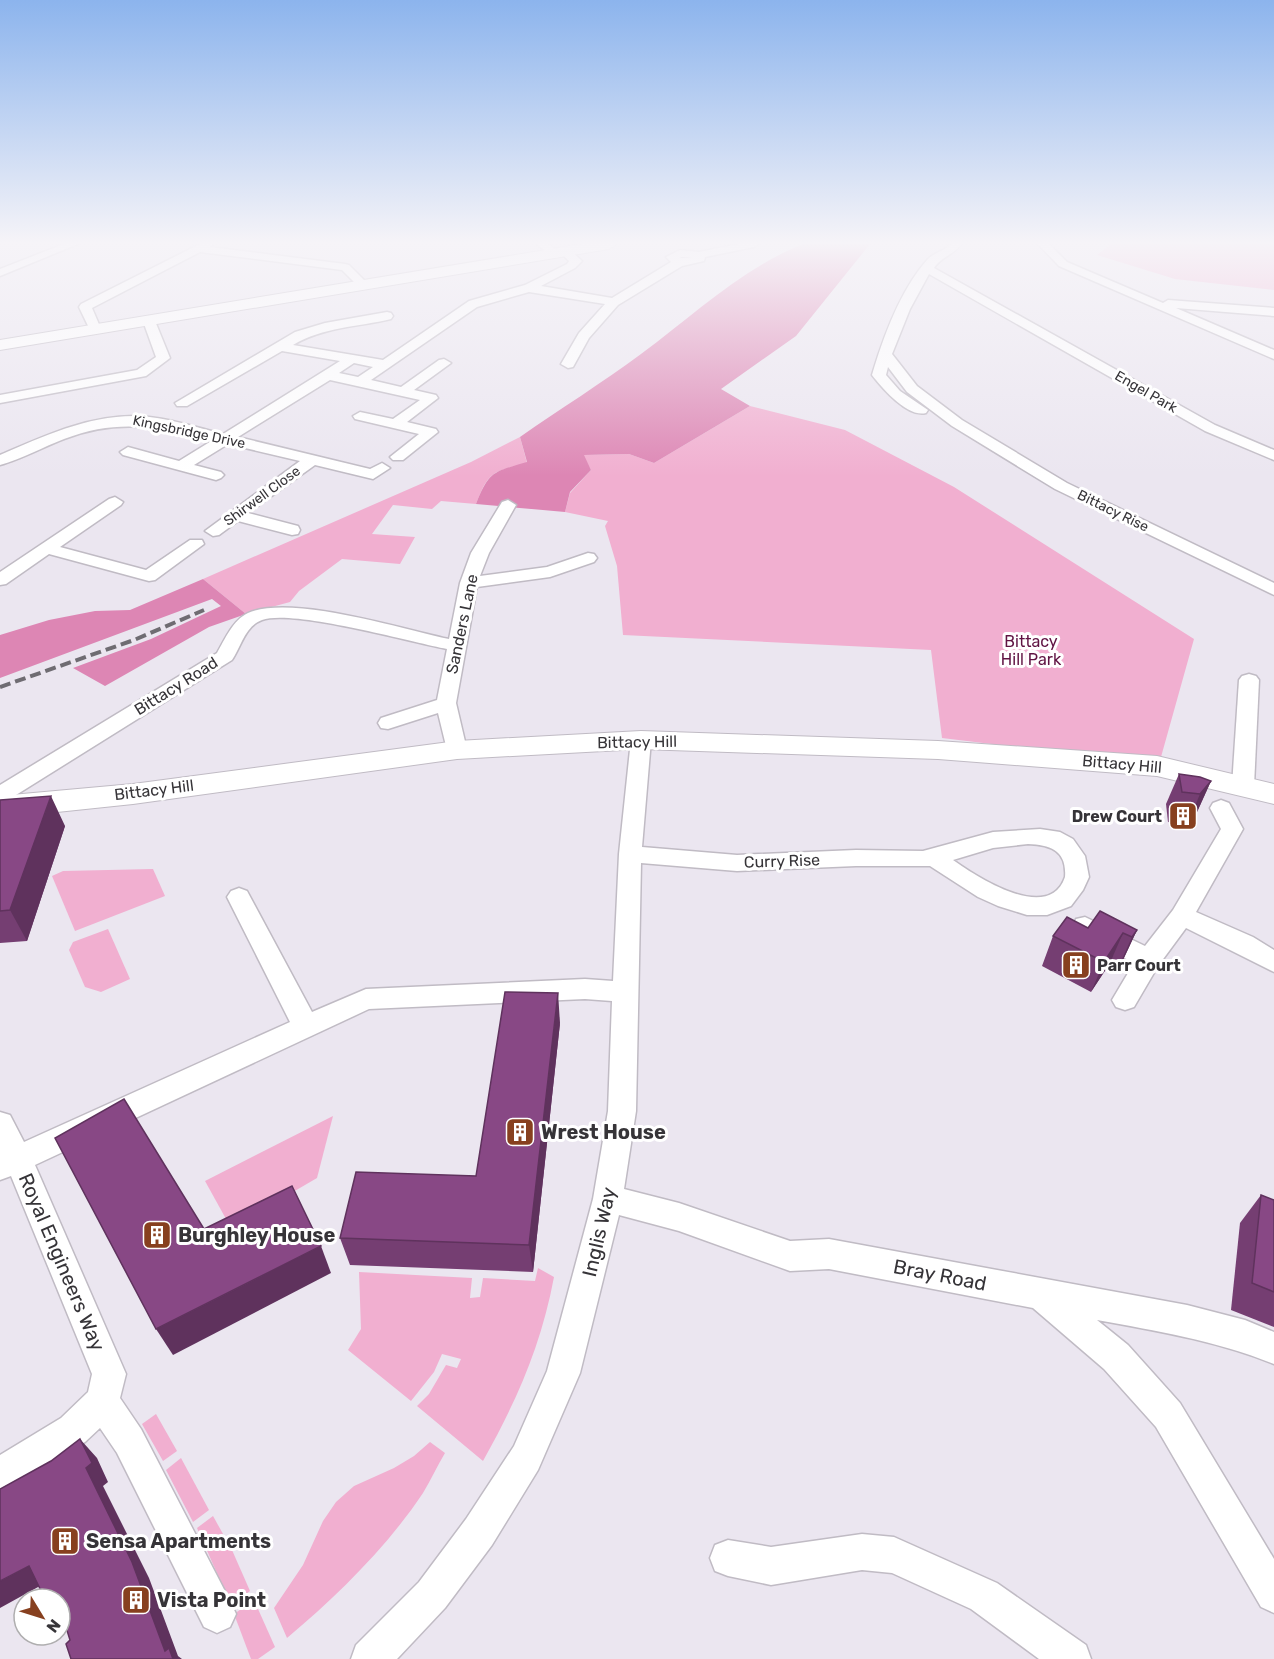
<svg xmlns="http://www.w3.org/2000/svg" width="1274" height="1659" font-family="Rubik,sans-serif">
	<style>
		.green { fill: #f1afd0 }
		.forest { fill: #dd86b4 }
		.lines { fill: none; stroke-linecap: round; stroke-linejoin: round }
		.street-casing { stroke: #c0bbc4; stroke-width: 3 }
		.secondary-casing { stroke: #c0bbc4; stroke-width: 2 }
		.street { fill: #fff; fill-rule: evenodd }
		.secondary { fill: #fff; fill-rule: evenodd }
		.rail { stroke: #6f6c72; stroke-width: 4; stroke-dasharray: 11 5; stroke-linecap: butt }
		.wall { fill: #753e72 }
		.shaded-wall { fill: #5f325d }
		.building { fill: #884885; stroke: #5f325d; stroke-width: 1.5 }
		.labels { text-anchor: middle; dominant-baseline: central; stroke-width: 6; stroke-linejoin: round; paint-order: stroke }
		.far-street-label { font-size: 14px; fill: #363438; stroke: #fff }
		.street-label { font-size: 16px; fill: #363438; stroke: #fff }
		.park-label { font-size: 16px; fill: #601343; stroke: #fff }
		.poi-label { font-size: 16px; font-weight: bold; fill: #363438; stroke: #fff; text-anchor: end }
		.near-poi-label { font-size: 20px; font-weight: bold; fill: #363438; stroke: #fff; text-anchor: start }
		.near-street-label { font-size: 20px; fill: #363438; stroke: #fff }
	</style>
	<rect width="100%" height="100%" fill="#ebe6f0"/>
	<!-- green -->
	<g class="green">
		<polygon points="1111,244 1274,244 1274,290 1175,279 1097,255"/>
		<polygon points="750,406 845,430 954,487 1194,639 1161,757 1000,745 942,738 931,650 623,635 617,566 605,526 608,521 565,512 570,493 591,470 583,455 629,454 654,463"/>
		<path d="M 520,437 L 527,463 C 493,472 489,470 476,504 L 441,501 L 432,509 L 393,505 L 372,534 L 415,537 L 400,564 L 342,559 L 299,591 L 290,602 L 246,614 L 203,579 L 471,462 Z"/>
		<polygon points="153,869 165,896 75,931 52,876 63,871"/>
		<polygon points="108,929 130,979 101,992 85,987 69,950 73,942"/>
		<polygon points="333,1116 317,1178 231,1228 205,1181"/>
		<path d="M 538,1268 L 554,1277 C 541,1346 517,1400 483,1461 L 417,1406 L 429,1394 L 446,1365 L 457,1368 L 461,1359 L 442,1354 L 434,1372 L 411,1401 L 348,1350 L 361,1329 L 359,1272 L 472,1278 L 470,1298 L 480,1297 L 483,1278 L 535,1281 Z"/>
		<polygon points="156,1414 177,1451 163,1461 142,1424"/>
		<path d="M 430,1442 L 445,1453 C 437,1466 431,1480 423,1493 C 387,1547 336,1597 287,1638 L 274,1608 L 303,1565 L 323,1521 L 336,1502 L 354,1486 L 394,1468 L 414,1456 Z"/>
		<polygon points="181,1458 209,1510 193,1522 166,1470"/>
		<polygon points="213,1516 232,1550 250,1591 231,1605 197,1528"/>
		<polygon points="254,1600 275,1647 258,1659 251,1659 234,1614"/>
	</g>
	<!-- forest -->
	<g class="forest">
		<path d="M 803,244 L 870,244 L 796,336 L 721,389 L 750,406 L 654,463 L 629,454 L 584,455 L 591,470 L 570,492 L 565,512 L 476,504 C 489,471 493,472 527,462 L 520,437 C 560,409 602,383 641,354 C 694,315 741,269 803,244 Z"/>
		<polygon points="203,579 246,614 209,627 105,686 73,668 151,639 221,606 212,599 0,678 0,635 49,620 95,611 130,610"/>
	</g>
	<g class="lines">
		<!-- street casing -->
		<g class="street-casing">
			<g id="street">
				<polygon points="64,244 78,244 0,276 0,269"/>
				<polygon points="200,244 213,244 210,247 345,264 349,265 370,286 368,288 360,288 342,270 200,252 92,308 101,329 95,333 91,332 79,307 81,304"/>
				<polygon points="536,244 548,244 561,254 555,257"/>
				<path d="M 738,244 L 759,244 L 754,247 L 705,257 L 704,261 L 682,266 L 618,305 L 589,338 L 573,367 L 568,368 L 561,364 L 579,333 L 605,304 L 529,292 L 477,307 L 371,380 L 401,387 L 439,360 L 444,359 L 451,363 L 414,390 L 436,395 L 438,398 L 407,422 L 436,429 L 438,432 L 403,460 L 393,460 L 390,457 L 419,434 L 355,419 L 353,416 L 360,412 L 393,419 L 420,400 L 330,380 L 238,437 L 370,469 L 382,463 L 390,468 L 373,479 L 315,465 L 248,513 L 298,526 L 300,530 L 298,534 L 292,535 L 238,521 L 219,535 L 213,536 L 205,531 L 300,461 L 228,444 L 194,465 L 221,472 L 224,475 L 221,478 L 216,480 L 123,455 L 120,452 L 128,447 L 179,461 L 213,440 C 157,427 119,418 64,439 C 43,447 22,459 0,465 L 0,455 C 44,436 89,415 137,416 C 166,417 195,427 223,434 L 340,361 L 282,351 L 187,406 L 177,406 L 175,403 L 295,332 L 325,323 L 387,312 L 391,313 L 393,316 L 391,319 C 358,327 323,327 293,345 L 383,360 L 469,301 L 525,285 L 567,264 L 569,261 L 560,252 L 562,250 L 570,250 L 582,261 L 575,268 L 541,286 L 612,298 L 671,262 L 666,257 L 680,250 L 699,252 ZM 682,257 L 693,258 L 679,258 ZM 354,363 L 373,367 L 358,377 L 339,373 Z"/>
				<path d="M 951,244 L 961,244 C 954,255 942,256 934,268 L 1215,425 L 1274,450 L 1274,460 L 1205,431 L 929,274 L 910,309 L 892,354 L 917,386 L 962,420 L 1067,483 L 1274,583 L 1274,595 L 1055,489 L 952,426 L 907,392 L 888,367 L 886,375 L 900,391 L 928,410 L 926,413 C 908,418 882,388 872,375 C 883,338 900,290 928,259 C 935,252 945,251 951,244 Z"/>
				<polygon points="1038,244 1049,244 1067,262 1163,303 1168,300 1274,308 1274,316 1176,308 1274,350 1274,359 1059,266"/>
				<polygon points="149,317 155,321 170,358 146,376 0,403 0,395 137,370 156,357 143,321"/>
				<polygon points="115,497 123,502 121,505 60,547 146,570 190,540 202,540 204,544 155,580 149,581 49,554 6,584 0,585 0,572 109,499"/>
				<path d="M 508,500 L 516,505 L 489,553 L 480,576 L 547,567 L 588,553 L 594,554 L 597,558 L 594,562 L 550,577 L 477,587 L 456,703 L 467,750 L 464,755 L 457,757 L 450,755 L 447,750 L 438,713 L 388,729 L 381,728 L 378,723 L 381,718 L 437,700 L 447,649 C 410,642 293,609 262,620 C 245,626 241,647 232,660 L 8,800 L 0,802 L 0,785 L 217,653 C 225,639 233,620 248,613 C 291,594 402,629 449,639 L 460,583 L 471,553 L 502,502 Z"/>
				<polygon points="1249,674 1256,676 1259,680 1254,786 1251,791 1243,793 1235,791 1232,786 1239,680 1242,676"/>
				<path d="M 641,733 L 648,735 L 651,740 L 642,847 L 737,855 L 856,850 L 923,851 L 993,832 L 1040,829 L 1060,832 L 1073,839 L 1085,856 L 1089,877 L 1083,890 L 1071,906 L 1047,915 L 1027,915 L 998,906 L 978,897 L 930,866 L 856,866 L 737,871 L 641,863 L 636,1111 L 624,1189 L 679,1203 L 790,1241 L 829,1239 L 1187,1305 L 1245,1320 L 1274,1332 L 1274,1364 C 1217,1341 1157,1331 1097,1320 L 1128,1345 L 1180,1403 L 1274,1559 L 1274,1613 L 1261,1607 L 1156,1427 L 1104,1369 L 1033,1308 L 829,1269 L 790,1271 L 679,1231 L 619,1215 L 580,1373 L 538,1470 L 492,1545 L 445,1608 L 397,1659 L 351,1659 L 356,1645 L 419,1582 L 466,1519 L 514,1446 L 547,1371 L 593,1199 L 608,1111 L 612,1001 L 585,999 L 369,1009 L 35,1165 L 126,1374 L 120,1398 L 141,1429 L 230,1601 L 236,1614 L 230,1627 L 217,1633 L 204,1627 L 117,1453 L 100,1428 L 85,1442 L 12,1487 L 0,1493 L 0,1455 L 61,1418 L 88,1392 L 92,1374 L 11,1176 L 0,1180 L 0,1112 L 10,1115 L 24,1142 L 290,1022 L 227,897 L 231,891 L 239,888 L 247,891 L 312,1012 L 366,989 L 585,979 L 613,981 L 619,854 L 631,740 L 634,735 ZM 1028,844 C 1051,845 1067,851 1065,877 C 1049,924 977,877 953,860 L 993,848 Z"/>
				<polygon points="1221,800 1229,803 1243,829 1196,912 1253,937 1274,950 1274,972 1186,928 1158,966 1134,1007 1125,1010 1116,1007 1112,1000 1134,963 1076,933 1073,926 1076,919 1085,917 1145,946 1173,910 1221,829 1210,808 1213,803"/>
				<polygon points="862,1534 894,1537 997,1583 1086,1645 1091,1659 1039,1659 971,1609 892,1573 862,1570 771,1585 728,1576 715,1571 710,1558 715,1545 728,1540 771,1547"/>
			</g>
		</g>
		<!-- secondary casing -->
		<g class="secondary-casing">
			<g id="secondary">
				<polygon points="582,244 617,244 609,249 0,350 0,340"/>
				<polygon points="641,731 938,741 1157,756 1274,784 1274,804 1157,776 938,759 641,749 457,759 133,804 0,818 0,796 133,784 457,741"/>
			</g>
		</g>
		<!-- street -->
		<use href="#street" class="street"/>
		<!-- secondary -->
		<use href="#secondary" class="secondary"/>
		<!-- rail -->
		<polyline class="rail" points="0,687 134,640 204,610"/>
	</g>
	<!-- wall -->
	<g class="wall">
		<polygon points="1179,774 1211,781 1197,812 1187,825 1168,822 1166,804"/>
		<polygon points="0,800 65,826 27,941 0,943"/>
		<polygon points="1088,928 1137,930 1123,960 1118,968 1110,963 1091,992 1042,966 1053,936"/>
		<polygon points="560,1023 533,1272 350,1265 340,1238 476,1176"/>
		<polygon points="1261,1195 1274,1200 1274,1327 1231,1310 1240,1223"/>
	</g>
	<!-- shaded-wall -->
	<g class="shaded-wall">
		<polygon points="1211,781 1197,812 1187,825 1200,794"/>
		<polygon points="51,796 65,826 27,941 10,910"/>
		<polygon points="1137,930 1123,960 1118,968 1132,937"/>
		<polygon points="1123,933 1110,963 1091,992 1104,962"/>
		<polygon points="558,993 560,1023 533,1272 529,1245"/>
		<polygon points="321,1246 331,1273 173,1355 156,1329"/>
		<polygon points="80,1439 97,1458 108,1482 103,1486 149,1578 178,1656 182,1659 173,1659 165,1651 86,1468"/>
		<polygon points="29,1566 49,1581 0,1608 0,1581"/>
	</g>
	<!-- building -->
	<g class="building">
		<polygon points="1179,774 1200,777 1211,781 1200,794 1182,792"/>
		<polygon points="51,796 10,910 0,911 0,800"/>
		<polygon points="1100,911 1137,930 1132,937 1123,933 1104,962 1053,936 1067,917 1088,928"/>
		<polygon points="505,992 558,993 529,1245 340,1238 356,1172 476,1176"/>
		<polygon points="124,1099 204,1229 292,1186 321,1246 156,1329 55,1138"/>
		<polygon points="1261,1195 1274,1200 1274,1292 1252,1283"/>
		<polygon points="80,1439 92,1463 86,1468 132,1562 165,1651 169,1648 173,1659 71,1659 66,1644 70,1640 60,1608 60,1599 45,1599 29,1566 0,1581 0,1489 51,1461"/>
	</g>
	<!-- sky -->
	<linearGradient id="sky" x2="0" y2="1"><stop stop-color="#8cb4ed"/><stop offset="0.51" stop-color="#f6f4f8"/><stop offset="1" stop-color="#f6f4f8" stop-opacity="0"/></linearGradient>
	<rect width="1274" height="476" fill="url(#sky)"/>
	<!-- icons -->
	<defs>
		<g id="building-square" transform="scale(1.5)"><rect x="-9" y="-9" width="18" height="18" rx="4" fill="#87401f" stroke="#fff"/><path d="M-4-6H4V6H1V3H-1V6H-4ZM-2.5-4.3h1.7v1.8h-1.7ZM.8-4.3h1.7v1.8H.8ZM-2.5-1h1.7V.8h-1.7ZM.8-1h1.7V.8H.8Z" fill="#fff"/></g>
	</defs>
	<g fill-rule="evenodd">
		<use href="#building-square" x="1183" y="816"/>
		<use href="#building-square" x="1076" y="965"/>
		<use href="#building-square" x="520" y="1132"/>
		<use href="#building-square" x="157" y="1235"/>
		<use href="#building-square" x="65" y="1541"/>
		<use href="#building-square" x="136" y="1600"/>
	</g>
	<g class="labels">
		<!-- far-street labels -->
		<g class="far-street-label">
			<text transform="translate(1146 392) rotate(30)">Engel Park</text>
			<text transform="translate(189 432) rotate(12)">Kingsbridge Drive</text>
			<text transform="translate(262 496) rotate(-36)">Shirwell Close</text>
			<text transform="translate(1113 511) rotate(26)">Bittacy Rise</text>
		</g>
		<!-- street labels -->
		<g class="street-label">
			<text transform="translate(462 624) rotate(-78)">Sanders Lane</text>
			<text transform="translate(176 686) rotate(-32)">Bittacy Road</text>
			<text transform="translate(637 742) rotate(-1)">Bittacy Hill</text>
			<text transform="translate(1122 764) rotate(5)">Bittacy Hill</text>
			<text transform="translate(154 790) rotate(-7)">Bittacy Hill</text>
			<text transform="translate(782 861) rotate(-2)">Curry Rise</text>
		</g>
		<!-- park labels -->
		<g class="park-label">
			<text x="1031" y="641">Bittacy<tspan x="1031" dy="18">Hill Park</tspan></text>
		</g>
		<!-- poi labels -->
		<g class="poi-label">
			<text x="1162" y="816">Drew Court</text>
			<text x="1097" y="965" text-anchor="start">Parr Court</text>
		</g>
		<!-- near-poi labels -->
		<g class="near-poi-label">
			<text x="541" y="1132">Wrest House</text>
			<text x="178" y="1235">Burghley House</text>
			<text x="86" y="1541">Sensa Apartments</text>
			<text x="157" y="1600">Vista Point</text>
		</g>
		<!-- near-street labels -->
		<g class="near-street-label">
			<text transform="translate(599 1232) rotate(-77)">Inglis Way</text>
			<text transform="translate(62 1262) rotate(67)">Royal Engineers Way</text>
			<text transform="translate(940 1275) rotate(11)">Bray Road</text>
		</g>
	</g>
	<!-- north arrow -->
	<g transform="translate(42 1617) rotate(128)"><circle r="28" fill="#ffffff" stroke="#afaeaf" stroke-width="1.5"/>
	<path d="M0-4.5L10 22L0 15L-10 22Z" fill="#87401f"/>
	<text y="-9" font-size="16" font-weight="bold" text-anchor="middle" fill="#363438">N</text>
	</g>
</svg>
